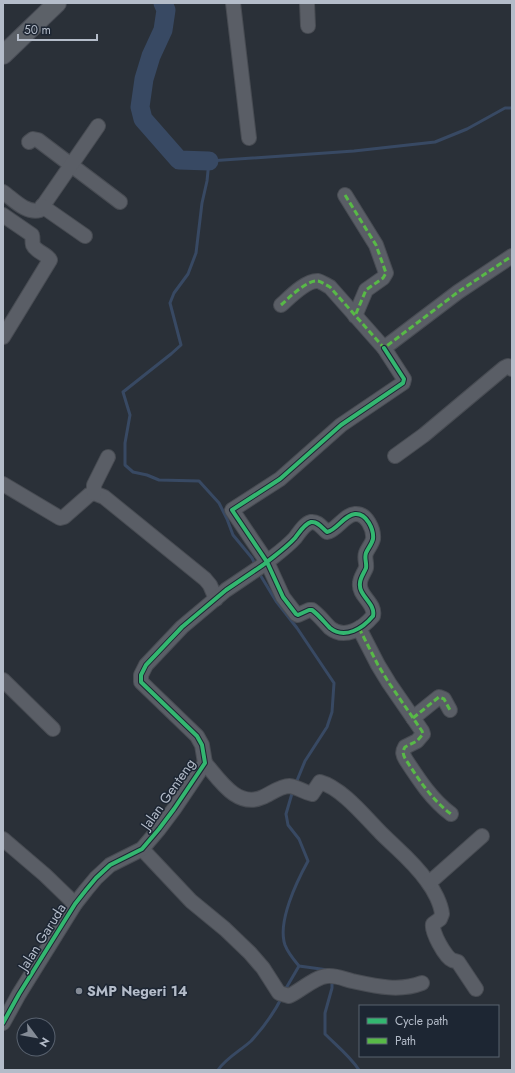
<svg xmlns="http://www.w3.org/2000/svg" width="515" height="1073" font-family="Jost,sans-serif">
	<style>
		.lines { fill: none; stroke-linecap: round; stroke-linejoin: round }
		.stream { stroke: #384963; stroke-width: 3 }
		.river { stroke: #384963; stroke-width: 19 }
		.minor-casing { stroke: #484c53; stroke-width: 16 }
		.major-casing { stroke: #484c55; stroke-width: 20 }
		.minor { stroke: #5a5e66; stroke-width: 14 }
		.major { stroke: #5c6168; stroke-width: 18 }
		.quiet { stroke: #58b947; stroke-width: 3; stroke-dasharray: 6 3; stroke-linecap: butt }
		.cycleway-casing { stroke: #1d2633; stroke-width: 6 }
		.cycleway { stroke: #33b770; stroke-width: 4 }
		.poi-dot { fill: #848b96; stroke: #1d2633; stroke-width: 1.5 }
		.labels { text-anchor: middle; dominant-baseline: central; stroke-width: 3; stroke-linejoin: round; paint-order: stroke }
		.street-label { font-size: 14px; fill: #b4bcc9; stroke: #1d2633 }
		.poi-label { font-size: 14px; font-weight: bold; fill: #b4bcc9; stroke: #1d2633; text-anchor: start }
	</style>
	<rect width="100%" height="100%" fill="#2a3038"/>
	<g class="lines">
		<!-- stream -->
		<g class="stream">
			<polyline points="256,566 252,558 233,535 227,519 219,503 199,481 159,480 147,475 133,472 125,465 125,443 130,415 123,392 171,354 181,345 170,303 174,293 188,274 196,253 202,203 207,181 209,161 354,151 435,142 467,129 505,108 512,108"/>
			<polyline points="259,573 276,601 297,628 334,683 332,712 327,727 305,761 296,783"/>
			<path d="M 293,790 L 286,814 L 288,825 L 299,839 L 308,861 C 297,881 277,922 285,945 C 288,953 294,960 299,966 L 328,970"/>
			<path d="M 332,979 L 332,988 L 325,1013 L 325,1034 C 337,1046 350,1056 359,1070"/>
			<polyline points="285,990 299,966"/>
			<path d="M 218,1070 C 226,1058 240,1051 251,1041 C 263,1028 274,1013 282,997"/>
		</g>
		<!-- river -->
		<polyline class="river" points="163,3 166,10 163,30 151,56 144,79 140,107 143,119 179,160 209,161"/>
		<!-- minor casing -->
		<g class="minor-casing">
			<g id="minor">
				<polyline points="233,3 249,138"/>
				<polyline points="307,3 308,26"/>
				<polyline points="29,142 33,139 38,140 120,202"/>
				<path d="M 3,192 C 13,199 26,214 40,210 L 98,126"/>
				<polyline points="345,195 376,245 386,273 383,278 366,290 355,316"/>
				<polyline points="42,206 85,236"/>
				<path d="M 3,215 L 32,235 C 33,238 32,242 33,245 C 36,252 47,254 50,260 L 3,337"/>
				<path d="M 281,305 C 289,298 306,280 318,281 C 322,282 326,285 330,287 L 384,348 L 458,292 L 512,256"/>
				<polyline points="395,456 424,435 504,368 508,366 512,369"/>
				<polyline points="3,484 60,518 64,517 89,495 94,493 104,497 205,579 210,585 216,599"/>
				<polyline points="94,493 94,485 108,457"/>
				<path d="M 359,628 L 378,665 L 389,683 L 422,731 L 423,734 L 417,741 L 405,747 C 402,752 403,755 406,760 C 419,780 432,800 451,814"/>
				<polyline points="3,680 53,729"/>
				<polyline points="413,718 439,697 444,699 450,710"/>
				<path d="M 205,763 C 219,779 237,809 263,797 C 270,794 281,786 289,786 C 298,787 303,792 312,794 L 320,782 C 342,788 365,817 381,833 C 398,850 413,861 427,881 C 434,890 441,904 442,914 L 440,919 L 433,924 C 431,931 445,957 452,960 C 454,961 456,961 458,962 L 476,989"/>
				<polyline points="3,839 45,875 75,904"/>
				<path d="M 142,849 L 191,901 L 225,929 L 250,953 L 263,968 L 279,993 L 289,996 C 300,991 315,977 327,976 C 336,975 344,979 352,981 C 375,986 399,992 422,983"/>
				<polyline points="429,883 482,836"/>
				<path d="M 3,1023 L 19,994 L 75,904 L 86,890 L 96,878 L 110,865 L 142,849 L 159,829 L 174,809 L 205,763 L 202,745 L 197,736 L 141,682 L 141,675 L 146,665 L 182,627 L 226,590 L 263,565 C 274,556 286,548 295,538 C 299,533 304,524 311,522 C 318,521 322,528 327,532 C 337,530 344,515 355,514 C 367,513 374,530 373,539 C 372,544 368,548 366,553 C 364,558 367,563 366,568 C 364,573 360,578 360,583 C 358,596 376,603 373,616 C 363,628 345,640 330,628 C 324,622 319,615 312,610 L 309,610 L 298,615 L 296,614 L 283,597 L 267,562 L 232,510 L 280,479 L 341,425 L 403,383 L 404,379 L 384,348"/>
			</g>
		</g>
		<!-- major casing -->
		<g class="major-casing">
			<polyline id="major" points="3,55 57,3"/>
		</g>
		<!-- minor -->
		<use href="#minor" class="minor"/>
		<!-- major -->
		<use href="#major" class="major"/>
		<!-- quiet -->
		<g class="quiet">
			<polyline points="345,195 376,245 386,273 383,278 366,290 355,316"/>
			<path d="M 281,305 C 289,298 306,280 318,281 C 322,282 326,285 330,287 L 384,348 L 458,292 L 512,256"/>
			<path d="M 359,628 L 378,665 L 389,683 L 422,731 L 423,734 L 417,741 L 405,747 C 402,752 403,755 406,760 C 419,780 432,800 451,814"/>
			<polyline points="413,718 439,697 444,699 450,710"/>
		</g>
		<!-- cycleway casing -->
		<g class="cycleway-casing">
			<path id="cycleway" d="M 3,1023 L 19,994 L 75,904 L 86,890 L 96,878 L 110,865 L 142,849 L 159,829 L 174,809 L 205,763 L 202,745 L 197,736 L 141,682 L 141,675 L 146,665 L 182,627 L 226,590 L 263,565 C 274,556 286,548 295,538 C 299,533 304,524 311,522 C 318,521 322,528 327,532 C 337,530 344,515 355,514 C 367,513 374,530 373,539 C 372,544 368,548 366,553 C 364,558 367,563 366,568 C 364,573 360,578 360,583 C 358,596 376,603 373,616 C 363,628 345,640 330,628 C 324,622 319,615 312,610 L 309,610 L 298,615 L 296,614 L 283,597 L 267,562 L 232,510 L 280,479 L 341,425 L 403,383 L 404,379 L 384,348"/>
		</g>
		<!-- cycleway -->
		<use href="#cycleway" class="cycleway"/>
	</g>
	<!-- markers -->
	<circle class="poi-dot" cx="79" cy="991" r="4"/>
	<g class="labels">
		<!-- street labels -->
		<g class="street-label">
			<text transform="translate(168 794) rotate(-55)">Jalan Genteng</text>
			<text transform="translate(42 937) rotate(-58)">Jalan Garuda</text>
		</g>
		<!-- poi labels -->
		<g class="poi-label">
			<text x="87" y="991">SMP Negeri 14</text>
		</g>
	</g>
	<!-- border -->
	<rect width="515" height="1073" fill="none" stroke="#b4bcc9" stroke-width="8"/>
	<!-- legend -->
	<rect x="359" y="1005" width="140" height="52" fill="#1d2633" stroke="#59626f"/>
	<rect x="367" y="1018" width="20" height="6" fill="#33b770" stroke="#59626f"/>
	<text x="395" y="1025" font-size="12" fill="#b4bcc9">Cycle path</text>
	<rect x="367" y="1038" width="20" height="6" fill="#58b947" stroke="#59626f"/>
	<text x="395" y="1045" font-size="12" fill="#b4bcc9">Path</text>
	<!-- north arrow -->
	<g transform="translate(36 1037) rotate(122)"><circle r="19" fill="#1d2633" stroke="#59626f"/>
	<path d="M0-3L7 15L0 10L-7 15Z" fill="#848b96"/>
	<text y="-6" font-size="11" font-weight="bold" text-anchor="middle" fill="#b4bcc9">N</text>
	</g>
	<!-- scale -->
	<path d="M18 34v6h79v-6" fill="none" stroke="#b4bcc9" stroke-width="2"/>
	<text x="24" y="34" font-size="12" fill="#b4bcc9" stroke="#1d2633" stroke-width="3" paint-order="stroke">50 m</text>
</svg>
